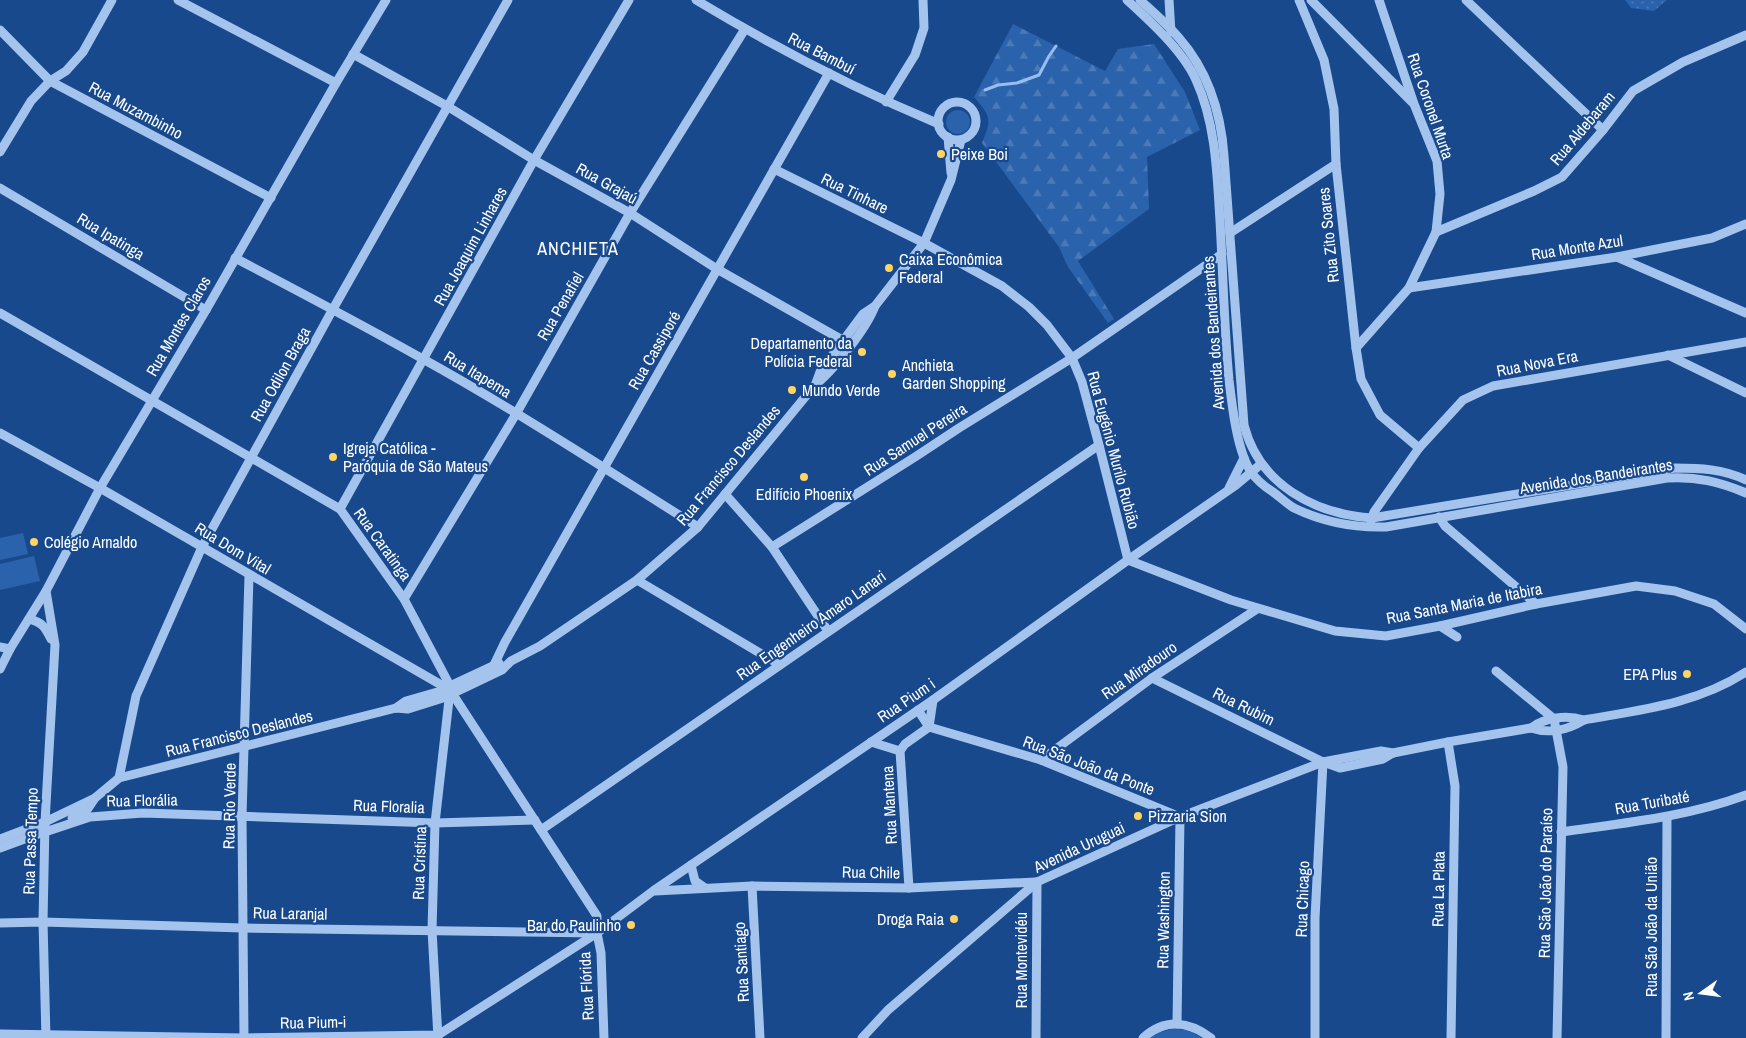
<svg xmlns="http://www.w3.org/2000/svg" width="1746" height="1038" font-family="'Archivo Narrow',sans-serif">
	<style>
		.grass { fill: url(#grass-dots) }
		.forest { fill: url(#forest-firs) }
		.green { fill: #2b62ac }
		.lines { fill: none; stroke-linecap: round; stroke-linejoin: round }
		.stream { stroke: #97bef1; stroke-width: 3 }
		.minor { stroke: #a4c4ee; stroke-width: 9 }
		.poi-dot { fill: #ffd562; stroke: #18498d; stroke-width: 2 }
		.labels { text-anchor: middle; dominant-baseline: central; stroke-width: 4.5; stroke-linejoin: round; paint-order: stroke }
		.street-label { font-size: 16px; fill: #fff; stroke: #18498d }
		.poi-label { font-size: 16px; fill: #fff; stroke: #18498d; text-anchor: start }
		.neighbourhood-label { font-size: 18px; letter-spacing: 1px; fill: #fff; stroke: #18498d }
	</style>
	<defs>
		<pattern id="grass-dots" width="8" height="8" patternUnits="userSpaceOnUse" patternTransform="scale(1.25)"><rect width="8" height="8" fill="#2b62ac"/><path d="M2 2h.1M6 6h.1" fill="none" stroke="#4b7ab8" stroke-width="1.8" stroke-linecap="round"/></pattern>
		<pattern id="forest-firs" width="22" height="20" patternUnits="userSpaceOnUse" patternTransform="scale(1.25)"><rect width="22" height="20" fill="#2b62ac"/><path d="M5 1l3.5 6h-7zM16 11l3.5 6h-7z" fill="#4b7ab8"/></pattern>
	</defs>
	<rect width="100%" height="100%" fill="#18498d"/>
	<!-- grass -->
	<polygon class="grass" points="1625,0 1667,0 1654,11 1631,8"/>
	<!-- forest -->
	<path class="forest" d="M 1013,24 L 1105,71 L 1118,49 L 1154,44 L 1185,92 L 1200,130 L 1147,157 L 1149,209 L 1078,261 L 1114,319 L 1108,323 L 1068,267 L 1059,247 L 982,143 C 992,118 991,117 974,97 Z"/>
	<!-- green -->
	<g class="green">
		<circle cx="958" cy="122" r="12"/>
		<polygon points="23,533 28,554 0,560 0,538"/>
		<polygon points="34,556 40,581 0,590 0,564"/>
		<polygon points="1172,1029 1187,1030 1203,1038 1151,1038 1158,1033"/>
	</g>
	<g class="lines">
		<!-- stream -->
		<polyline class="stream" points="985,90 998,85 1017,83 1039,75 1049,56 1056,46"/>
		<!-- minor -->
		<g class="minor">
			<polyline points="178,0 336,83"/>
			<path d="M 696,0 C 774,47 855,89 939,124"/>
			<path d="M 1127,0 C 1150,21 1183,51 1196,80 C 1216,124 1217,174 1220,221 C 1223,274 1224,327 1229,380 C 1232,405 1237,451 1251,472 C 1256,479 1265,487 1273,492 C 1280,497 1287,504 1294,508 C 1323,522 1354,528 1386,527 L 1667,478 C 1696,476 1720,482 1746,493"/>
			<path d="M 1140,0 C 1153,12 1167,24 1179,38 C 1208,71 1221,113 1224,156 L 1244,425 C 1259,484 1314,514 1372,518 L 1675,468 C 1700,468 1723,469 1746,480"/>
			<polyline points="1169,0 1171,32"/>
			<polyline points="1299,0 1324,60 1334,109 1336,164 1356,348 1361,379 1380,415 1419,448"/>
			<polyline points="1311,0 1412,102"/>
			<polyline points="1466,0 1603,130"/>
			<polyline points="0,30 50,81 271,198"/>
			<polyline points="353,54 447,106 534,160 630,213 717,269 844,341"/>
			<polyline points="886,102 915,55 924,28 923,0"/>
			<circle cx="957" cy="121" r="19"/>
			<polyline points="948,137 951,173"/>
			<polyline points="0,152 31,101 50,81 66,71 83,52 112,0"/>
			<polyline points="774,169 924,243 1002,286 1029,307 1047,325 1072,358 1082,382 1099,445 1128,560 1231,600 1335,631 1386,636 1440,626 1536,604 1636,586 1675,591 1714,604 1746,629"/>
			<polyline points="0,188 206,310"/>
			<polyline points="1436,232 1534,191 1562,177 1603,130 1633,91 1683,62 1746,35"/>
			<polyline points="1230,233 1336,164"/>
			<polyline points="1617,257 1746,313"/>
			<path d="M 235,258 C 298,291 361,324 423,359 C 517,411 607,470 698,527"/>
			<polyline points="1409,288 1617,257 1712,238 1746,224"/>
			<polyline points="0,313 340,509 404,599 448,682 450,690 597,916 597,933 601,953 604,1038"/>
			<polyline points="1356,348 1409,288 1436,232 1440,194 1437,161 1414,104 1379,0"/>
			<polyline points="1668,355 1746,393"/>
			<polyline points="816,383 820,372 863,314 875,306 924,243 951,180 961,140"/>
			<polyline points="0,433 100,488 450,690"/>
			<polyline points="1229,488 1244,458"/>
			<polyline points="725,494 772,547 828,631"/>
			<polyline points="340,509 534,160 629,0"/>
			<polyline points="1439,517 1445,526 1536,604"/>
			<polyline points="1371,521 1374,512 1419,448 1463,400 1493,386 1746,342"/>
			<polyline points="772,547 915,457 959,428 1072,358 1222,254"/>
			<polyline points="637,580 780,665"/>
			<polyline points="46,591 55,645 45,822 43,922 46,1038"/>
			<polyline points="404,599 516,414 630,213 745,29"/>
			<path d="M 29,619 C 42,622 45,627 51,639"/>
			<polyline points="1440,626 1457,637"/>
			<polyline points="0,647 10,649"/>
			<polyline points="494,665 505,642 829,73"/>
			<polyline points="0,669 10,649 46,591 100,488 206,310 336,83 386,0"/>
			<polyline points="1496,671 1554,719 1563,767 1557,1038"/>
			<path d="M 1152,678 L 1323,762 L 1340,768 L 1383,759 L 1393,753 L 1448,742 L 1531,728 C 1549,734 1568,730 1584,720 C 1640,710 1697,704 1746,672"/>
			<path d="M 396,708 L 406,701 L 441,691 L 458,691 L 502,670 L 511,661 L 540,646 L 637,580 L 698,527 L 815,385 C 833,371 867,328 875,306"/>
			<polyline points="918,710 929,727 1041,760 1180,817"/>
			<polyline points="929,727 933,700"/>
			<path d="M 1531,728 C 1545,717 1567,715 1584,720"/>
			<polyline points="871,742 900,751"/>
			<polyline points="1448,742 1455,786 1451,1038"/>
			<polyline points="1041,760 1152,678 1257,609"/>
			<polyline points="119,778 136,696 202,547 333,309 508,0"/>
			<polyline points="72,818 87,810 95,798"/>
			<polyline points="541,830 1099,445"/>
			<polyline points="45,832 90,817 143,813 435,823 535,820"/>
			<path d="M 1561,832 C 1624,823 1687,817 1746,795"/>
			<polyline points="0,839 45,822 95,798 119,778 396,708 408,709 443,698 454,684 499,663"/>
			<polyline points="0,848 49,830"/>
			<polyline points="691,865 695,881 705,888"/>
			<polyline points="752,886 760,1038"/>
			<polyline points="909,888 900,751 905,744 929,727"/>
			<polyline points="655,891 752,886 909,888 1036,882"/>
			<polyline points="0,923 43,922 243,928 597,933"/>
			<polyline points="1177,1024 1180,817"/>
			<polyline points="0,1034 244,1038 438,1035 597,933 653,891 933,700 1128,560 1236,485 1261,464"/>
			<polyline points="244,1038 242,816 249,576"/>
			<polyline points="438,1038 432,930 435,823 450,691"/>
			<polyline points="862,1038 888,1010 1037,882 1180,817 1323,762 1381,751 1393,753"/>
			<polyline points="1036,1038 1037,882"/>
			<path d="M 1143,1038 C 1165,1018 1189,1021 1211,1038"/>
			<polyline points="1315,1038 1315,918 1323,762"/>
			<polyline points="1666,1038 1667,817"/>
		</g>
	</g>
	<!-- markers -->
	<g class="poi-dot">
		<circle cx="941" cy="154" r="5"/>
		<circle cx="889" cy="268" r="5"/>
		<circle cx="862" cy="352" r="5"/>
		<circle cx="892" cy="374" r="5"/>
		<circle cx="792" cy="390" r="5"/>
		<circle cx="333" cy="457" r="5"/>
		<circle cx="804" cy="477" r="5"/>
		<circle cx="34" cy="542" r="5"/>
		<circle cx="1687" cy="674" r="5"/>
		<circle cx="1138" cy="816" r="5"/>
		<circle cx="954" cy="919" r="5"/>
		<circle cx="631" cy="925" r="5"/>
	</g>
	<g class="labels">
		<!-- street labels -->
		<g class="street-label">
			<text transform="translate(822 53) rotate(27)">Rua Bambuí</text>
			<text transform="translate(1431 106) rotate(71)">Rua Coronel Murta</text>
			<text transform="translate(136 110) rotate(28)">Rua Muzambinho</text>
			<text transform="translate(1582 128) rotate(-50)">Rua Aldebaram</text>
			<text transform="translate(607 183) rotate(29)">Rua Grajaú</text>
			<text transform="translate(855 193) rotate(26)">Rua Tinhare</text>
			<text transform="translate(1328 235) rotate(-96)">Rua Zito Soares</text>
			<text transform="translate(111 236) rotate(31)">Rua Ipatinga</text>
			<text transform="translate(470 246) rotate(-61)">Rua Joaquim Linhares</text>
			<text transform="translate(1577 247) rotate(-9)">Rua Monte Azul</text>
			<text transform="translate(560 306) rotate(-60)">Rua Penafiel</text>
			<text transform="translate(178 326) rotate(-60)">Rua Montes Claros</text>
			<text transform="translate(1213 333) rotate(-94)">Avenida dos Bandeirantes</text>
			<text transform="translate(654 350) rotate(-60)">Rua Cassiporé</text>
			<text transform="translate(1537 363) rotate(-11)">Rua Nova Era</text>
			<text transform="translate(280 374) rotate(-61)">Rua Odilon Braga</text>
			<text transform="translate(478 374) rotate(31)">Rua Itapema</text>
			<text transform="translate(915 439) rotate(-33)">Rua Samuel Pereira</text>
			<text transform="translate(1114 450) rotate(75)">Rua Eugênio Murilo Rubião</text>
			<text transform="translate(728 465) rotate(-50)">Rua Francisco Deslandes</text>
			<text transform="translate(1596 476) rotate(-9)">Avenida dos Bandeirantes</text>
			<text transform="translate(383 544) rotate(54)">Rua Caratinga</text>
			<text transform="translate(233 548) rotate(31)">Rua Dom Vital</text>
			<text transform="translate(1464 603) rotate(-11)">Rua Santa Maria de Itabira</text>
			<text transform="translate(811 625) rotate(-35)">Rua Engenheiro Amaro Lanari</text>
			<text transform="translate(1139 670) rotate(-35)">Rua Miradouro</text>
			<text transform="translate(906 700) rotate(-34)">Rua Pium i</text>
			<text transform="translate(1244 706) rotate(26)">Rua Rubim</text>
			<text transform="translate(239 733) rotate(-14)">Rua Francisco Deslandes</text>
			<text transform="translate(1089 765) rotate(21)">Rua São João da Ponte</text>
			<text transform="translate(142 800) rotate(-1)">Rua Florália</text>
			<text transform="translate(1652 802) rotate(-10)">Rua Turibaté</text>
			<text transform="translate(889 805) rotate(-93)">Rua Mantena</text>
			<text transform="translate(229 806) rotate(-89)">Rua Rio Verde</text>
			<text transform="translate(389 806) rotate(2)">Rua Floralia</text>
			<text transform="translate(30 841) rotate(-88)">Rua Passa Tempo</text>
			<text transform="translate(1079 847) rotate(-25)">Avenida Uruguai</text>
			<text transform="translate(419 863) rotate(-88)">Rua Cristina</text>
			<text transform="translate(871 872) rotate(1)">Rua Chile</text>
			<text transform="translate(1545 883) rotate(-89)">Rua São João do Paraíso</text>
			<text transform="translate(1438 889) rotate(-89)">Rua La Plata</text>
			<text transform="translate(1302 899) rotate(-88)">Rua Chicago</text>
			<text transform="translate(290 913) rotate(1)">Rua Laranjal</text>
			<text transform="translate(1163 920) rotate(-89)">Rua Washington</text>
			<text transform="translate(1651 927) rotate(-90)">Rua São João da União</text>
			<text transform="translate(1021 960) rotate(-90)">Rua Montevidéu</text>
			<text transform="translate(741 962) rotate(-93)">Rua Santiago</text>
			<text transform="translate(586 986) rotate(-93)">Rua Flórida</text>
			<text transform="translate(313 1022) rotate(-1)">Rua Pium-i</text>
		</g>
		<!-- poi labels -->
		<g class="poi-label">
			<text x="951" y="154">Peixe Boi</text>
			<text x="899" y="259">Caixa Econômica<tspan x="899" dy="18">Federal</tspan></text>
			<text x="852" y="343" text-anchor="end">Departamento da<tspan x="852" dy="18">Polícia Federal</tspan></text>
			<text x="902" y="365">Anchieta<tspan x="902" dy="18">Garden Shopping</tspan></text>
			<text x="802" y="390">Mundo Verde</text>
			<text x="343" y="448">Igreja Católica -<tspan x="343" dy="18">Paróquia de São Mateus</tspan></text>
			<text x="804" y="494" text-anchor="middle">Edifício Phoenix</text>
			<text x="44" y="542">Colégio Arnaldo</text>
			<text x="1677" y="674" text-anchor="end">EPA Plus</text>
			<text x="1148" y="816">Pizzaria Sion</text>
			<text x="944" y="919" text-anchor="end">Droga Raia</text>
			<text x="621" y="925" text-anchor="end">Bar do Paulinho</text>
		</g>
		<!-- neighbourhood labels -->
		<g class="neighbourhood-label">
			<text x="578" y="248">ANCHIETA</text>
		</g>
	</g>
	<!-- north arrow -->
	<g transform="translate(1701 993) rotate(256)" stroke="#18498d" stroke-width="4" paint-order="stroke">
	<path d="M0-4L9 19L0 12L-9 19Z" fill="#ffffff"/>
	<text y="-8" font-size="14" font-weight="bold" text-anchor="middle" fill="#ffffff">N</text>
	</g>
</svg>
